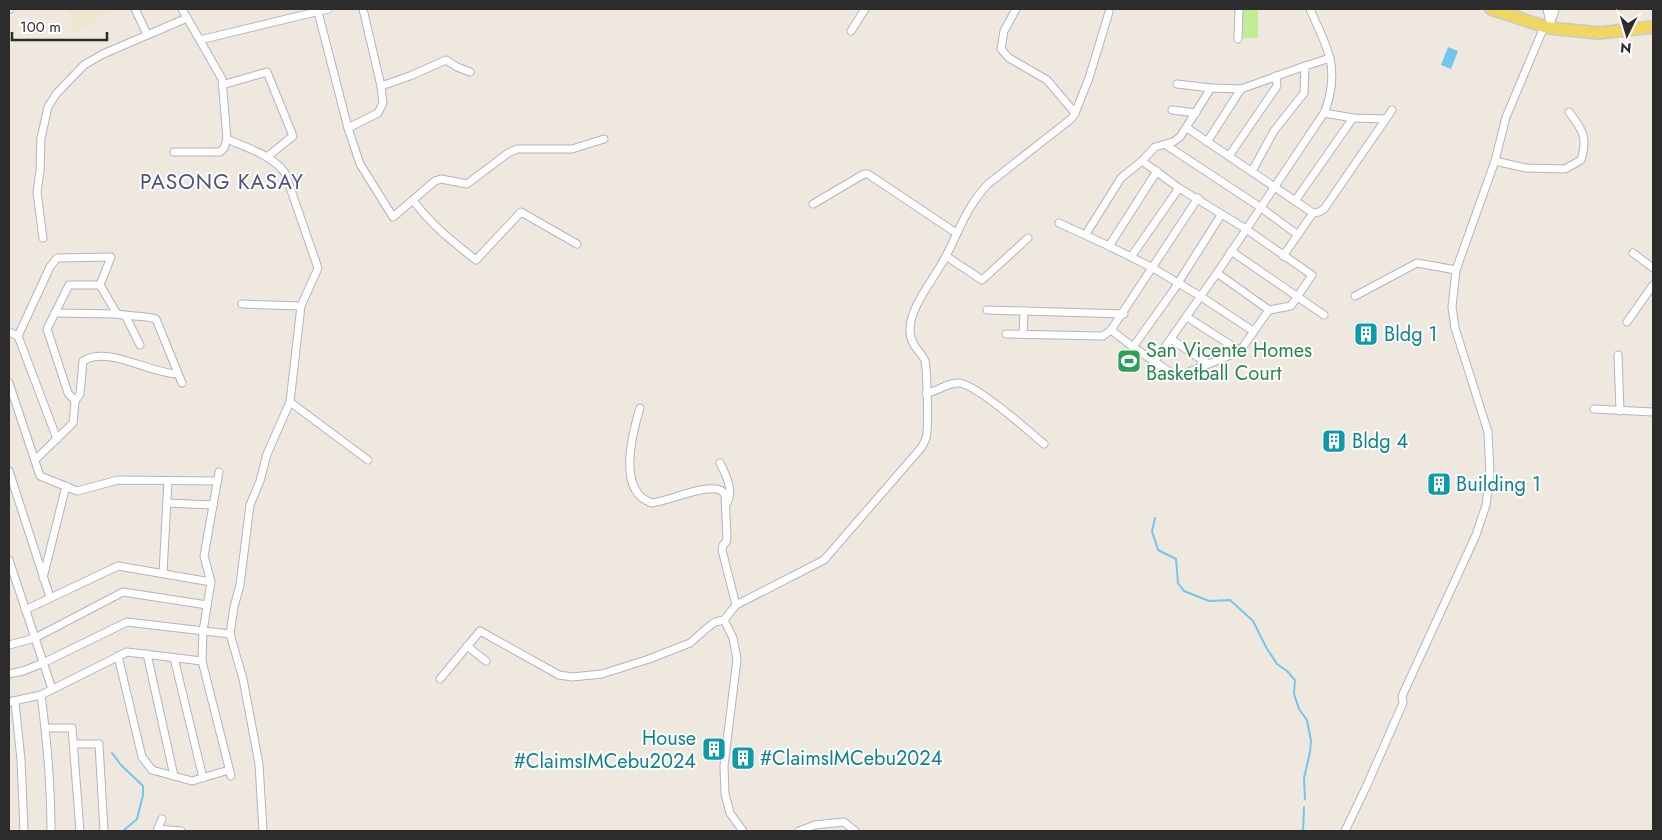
<svg xmlns="http://www.w3.org/2000/svg" width="1662" height="840" font-family="Jost,sans-serif">
	<style>
		.education { fill: #efe6cf }
		.pitch { fill: #c3eb98 }
		.water { fill: #73c7ef }
		.lines { fill: none; stroke-linecap: round; stroke-linejoin: round }
		.stream { stroke: #73c7ef; stroke-width: 2 }
		.minor-casing { stroke: #b2b4c0; stroke-width: 9 }
		.primary-casing { stroke: #c8c8c8; stroke-width: 14 }
		.minor { stroke: #fff; stroke-width: 7 }
		.primary { stroke: #f1d761; stroke-width: 11 }
		.labels { text-anchor: middle; dominant-baseline: central; stroke-width: 4; stroke-linejoin: round; paint-order: stroke }
		.culture-label { font-size: 20px; fill: #0d838f; stroke: #fff; text-anchor: start }
		.leisure-label { font-size: 20px; fill: #27864d; stroke: #fff; text-anchor: start }
		.neighbourhood-label { font-size: 21px; letter-spacing: 1px; fill: #4c527e; stroke: #fff }
	</style>
	<rect width="100%" height="100%" fill="#eee8df"/>
	<!-- education -->
	<polygon class="education" points="69,9 113,9 77,31 73,28"/>
	<!-- pitch -->
	<rect class="pitch" x="1243" y="9" width="15" height="29"/>
	<!-- water -->
	<polygon class="water" points="1448,47 1458,51 1451,69 1441,65"/>
	<g class="lines">
		<!-- stream -->
		<g class="stream">
			<polyline points="1155,518 1152,531 1158,550 1176,559 1178,583 1184,591 1209,601 1230,600 1253,621 1266,647 1277,664 1287,671 1295,680 1294,694 1299,709 1307,720 1311,741 1310,752 1304,778 1305,799"/>
			<polyline points="112,753 121,765 143,786 143,795 137,819 123,831"/>
			<polyline points="1303,831 1304,807"/>
		</g>
		<!-- minor casing -->
		<g class="minor-casing">
			<g id="minor">
				<polyline points="9,9 10,9"/>
				<polyline points="135,9 147,34"/>
				<path d="M 182,9 L 222,79 L 227,139 C 247,148 272,155 285,173 L 318,268 L 301,306 L 290,402 L 267,454 L 260,481 L 250,505 L 240,585 L 234,607 L 230,634 L 243,679 L 259,764 L 263,831"/>
				<polyline points="1547,9 1550,22"/>
				<polyline points="318,12 348,128 360,164 393,217 435,181 441,179 467,184 508,153 517,149 572,149 604,139"/>
				<path d="M 1549,28 C 1550,21 1554,16 1555,9"/>
				<polyline points="851,31 865,9"/>
				<polyline points="1238,39 1239,9"/>
				<polyline points="200,40 328,9"/>
				<polyline points="1177,84 1211,88"/>
				<polyline points="222,85 267,72 293,136 267,157"/>
				<polyline points="381,86 410,76 446,60 457,67 470,72"/>
				<polyline points="1172,110 1196,113"/>
				<polyline points="1075,113 1089,78 1109,12"/>
				<polyline points="1324,113 1353,118 1385,119"/>
				<polyline points="348,128 378,113 383,103 381,86 363,9"/>
				<polyline points="1187,128 1313,213"/>
				<polyline points="1207,142 1241,89"/>
				<polyline points="1166,145 1260,207 1298,235"/>
				<polyline points="174,152 220,152 224,148 227,139"/>
				<polyline points="1229,156 1277,86 1276,76"/>
				<polyline points="1142,161 1179,188 1246,229 1312,275 1291,306 1269,310 1240,351 1177,377 1133,347 1111,330 1198,198"/>
				<path d="M 1495,161 L 1526,168 L 1565,169 L 1581,160 C 1588,138 1583,130 1569,112"/>
				<polyline points="1157,171 1109,246 1153,268 1200,296 1253,331"/>
				<polyline points="1252,171 1274,131 1304,93 1305,66"/>
				<path d="M 413,200 C 430,224 453,242 476,260 L 521,212 L 577,244"/>
				<polyline points="1295,201 1353,118"/>
				<polyline points="813,204 864,174 868,174 956,233"/>
				<polyline points="1059,223 1109,246"/>
				<polyline points="1086,234 1121,178 1142,161 1155,147 1173,142 1180,137 1211,88 1241,89 1305,66 1330,58"/>
				<polyline points="43,238 37,192 40,171 41,138 48,107 56,94 84,65 103,54 187,18"/>
				<polyline points="1231,251 1324,315"/>
				<polyline points="1633,253 1653,268"/>
				<polyline points="946,256 982,280 1028,238"/>
				<polyline points="1283,256 1313,213 1319,212 1324,209 1392,110"/>
				<polyline points="1131,257 1179,188"/>
				<polyline points="1217,273 1269,310"/>
				<polyline points="1355,296 1417,263 1456,270"/>
				<polyline points="242,304 301,306"/>
				<polyline points="987,310 1124,314"/>
				<path d="M 55,313 L 117,314 C 130,317 143,315 156,319 L 182,383"/>
				<polyline points="125,315 140,345"/>
				<polyline points="1187,317 1240,351"/>
				<polyline points="1627,322 1653,285"/>
				<polyline points="9,332 18,336 50,267 57,258 111,257 100,285 117,314"/>
				<polyline points="1006,334 1103,336 1111,330"/>
				<polyline points="1023,334 1024,311"/>
				<polyline points="18,336 57,439"/>
				<polyline points="1171,339 1208,364"/>
				<polyline points="1133,347 1173,291 1221,215"/>
				<polyline points="1618,355 1620,411"/>
				<path d="M 1155,361 L 1217,273 L 1324,113 C 1331,97 1334,76 1330,59 C 1327,45 1316,23 1310,9"/>
				<polyline points="9,383 40,476 77,491 118,480 217,481"/>
				<path d="M 926,393 C 938,392 947,382 959,383 C 976,384 1029,431 1044,444"/>
				<polyline points="75,401 68,393 47,329 69,285 100,285"/>
				<polyline points="290,402 368,460"/>
				<path d="M 640,408 C 632,434 617,492 652,503 C 671,500 698,487 715,489 C 720,489 723,491 725,495 L 727,537 L 726,542 L 723,545 L 722,550 L 736,605"/>
				<polyline points="1594,409 1653,412"/>
				<path d="M 35,460 L 73,423 L 75,401 L 80,394 L 83,361 C 108,345 150,374 178,374"/>
				<path d="M 720,463 C 726,475 734,490 727,503"/>
				<polyline points="9,471 50,597"/>
				<polyline points="219,472 204,556 211,582 203,631 202,661 231,776"/>
				<polyline points="167,503 213,505"/>
				<polyline points="9,560 52,689"/>
				<polyline points="163,573 168,481"/>
				<polyline points="43,578 66,486"/>
				<polyline points="25,610 118,566 211,582"/>
				<polyline points="724,620 733,638 737,659 724,766 725,794 730,813 743,831"/>
				<polyline points="9,645 35,638 123,592 207,605"/>
				<polyline points="467,646 486,661"/>
				<polyline points="147,654 174,776"/>
				<polyline points="118,656 142,757 152,770 192,781 229,770"/>
				<polyline points="174,658 203,778"/>
				<polyline points="9,674 23,671 43,663 127,622 230,634"/>
				<path d="M 440,679 L 480,631 L 559,675 L 572,677 L 602,674 L 649,659 L 690,643 L 707,628 L 715,622 L 724,620 L 736,605 L 824,560 L 921,448 C 923,445 925,441 926,438 C 929,429 927,371 925,361 C 922,352 910,346 910,331 C 909,307 935,278 946,256 C 959,231 967,206 988,184 L 1071,119 L 1075,113 L 1047,80 L 1009,58 L 1001,49 L 1004,31 L 1016,9"/>
				<path d="M 41,695 C 47,740 51,786 51,831"/>
				<polyline points="9,702 41,695 127,652 202,661"/>
				<polyline points="15,702 21,760 24,831"/>
				<polyline points="46,728 72,728 80,831"/>
				<polyline points="74,744 99,744 104,831"/>
				<polyline points="158,829 181,831"/>
				<polyline points="157,831 162,819"/>
				<polyline points="799,831 815,825 844,822 855,831"/>
				<polyline points="1345,831 1367,785 1403,703 1402,696 1476,535 1486,505 1490,475 1488,432 1455,328 1452,307 1456,270 1495,161 1506,117 1544,27"/>
			</g>
		</g>
		<!-- primary casing -->
		<g class="primary-casing">
			<polyline id="primary" points="1491,9 1549,28 1599,33 1653,27"/>
		</g>
		<!-- minor -->
		<use href="#minor" class="minor"/>
		<!-- primary -->
		<use href="#primary" class="primary"/>
	</g>
	<!-- icons -->
	<defs>
		<g id="building-square" transform="scale(1.25)"><rect x="-9" y="-9" width="18" height="18" rx="4" fill="#0f9aa8" stroke="#fff"/><path d="M-4-6H4V6H1V3H-1V6H-4ZM-2.5-4.3h1.7v1.8h-1.7ZM.8-4.3h1.7v1.8H.8ZM-2.5-1h1.7V.8h-1.7ZM.8-1h1.7V.8H.8Z" fill="#fff"/></g>
		<g id="stadium-square" transform="scale(1.25)"><rect x="-9" y="-9" width="18" height="18" rx="4" fill="#2e9e5b" stroke="#fff"/><path d="M0-5a6.5 5 0 1 0 0 10a6.5 5 0 1 0 0-10ZM-3.5-1.8h7v3.6h-7Z" fill="#fff"/></g>
	</defs>
	<g fill-rule="evenodd">
		<use href="#building-square" x="1366" y="334"/>
		<use href="#stadium-square" x="1129" y="361"/>
		<use href="#building-square" x="1334" y="441"/>
		<use href="#building-square" x="1439" y="484"/>
		<use href="#building-square" x="714" y="749"/>
		<use href="#building-square" x="743" y="758"/>
	</g>
	<g class="labels">
		<!-- culture labels -->
		<g class="culture-label">
			<text x="1384" y="334">Bldg 1</text>
			<text x="1352" y="441">Bldg 4</text>
			<text x="1456" y="484">Building 1</text>
			<text x="696" y="738" text-anchor="end">House<tspan x="696" dy="23">#ClaimsIMCebu2024</tspan></text>
			<text x="760" y="758">#ClaimsIMCebu2024</text>
		</g>
		<!-- leisure labels -->
		<g class="leisure-label">
			<text x="1146" y="350">San Vicente Homes<tspan x="1146" dy="23">Basketball Court</tspan></text>
		</g>
		<!-- neighbourhood labels -->
		<g class="neighbourhood-label">
			<text x="222" y="182">PASONG KASAY</text>
		</g>
	</g>
	<!-- border -->
	<rect width="1662" height="840" fill="none" stroke="#2c2c2c" stroke-width="20"/>
	<!-- north arrow -->
	<g transform="translate(1627 35) rotate(185)" stroke="#ffffff" stroke-width="4" paint-order="stroke">
	<path d="M0-4L9 19L0 12L-9 19Z" fill="#2c2c2c"/>
	<text y="-8" font-size="14" font-weight="bold" text-anchor="middle" fill="#2c2c2c">N</text>
	</g>
	<!-- scale -->
	<path d="M12 32v8h95v-8" fill="none" stroke="#2c2c2c" stroke-width="2.5"/>
	<text x="20" y="32" font-size="15" fill="#2c2c2c" stroke="#ffffff" stroke-width="4" paint-order="stroke">100 m</text>
</svg>
